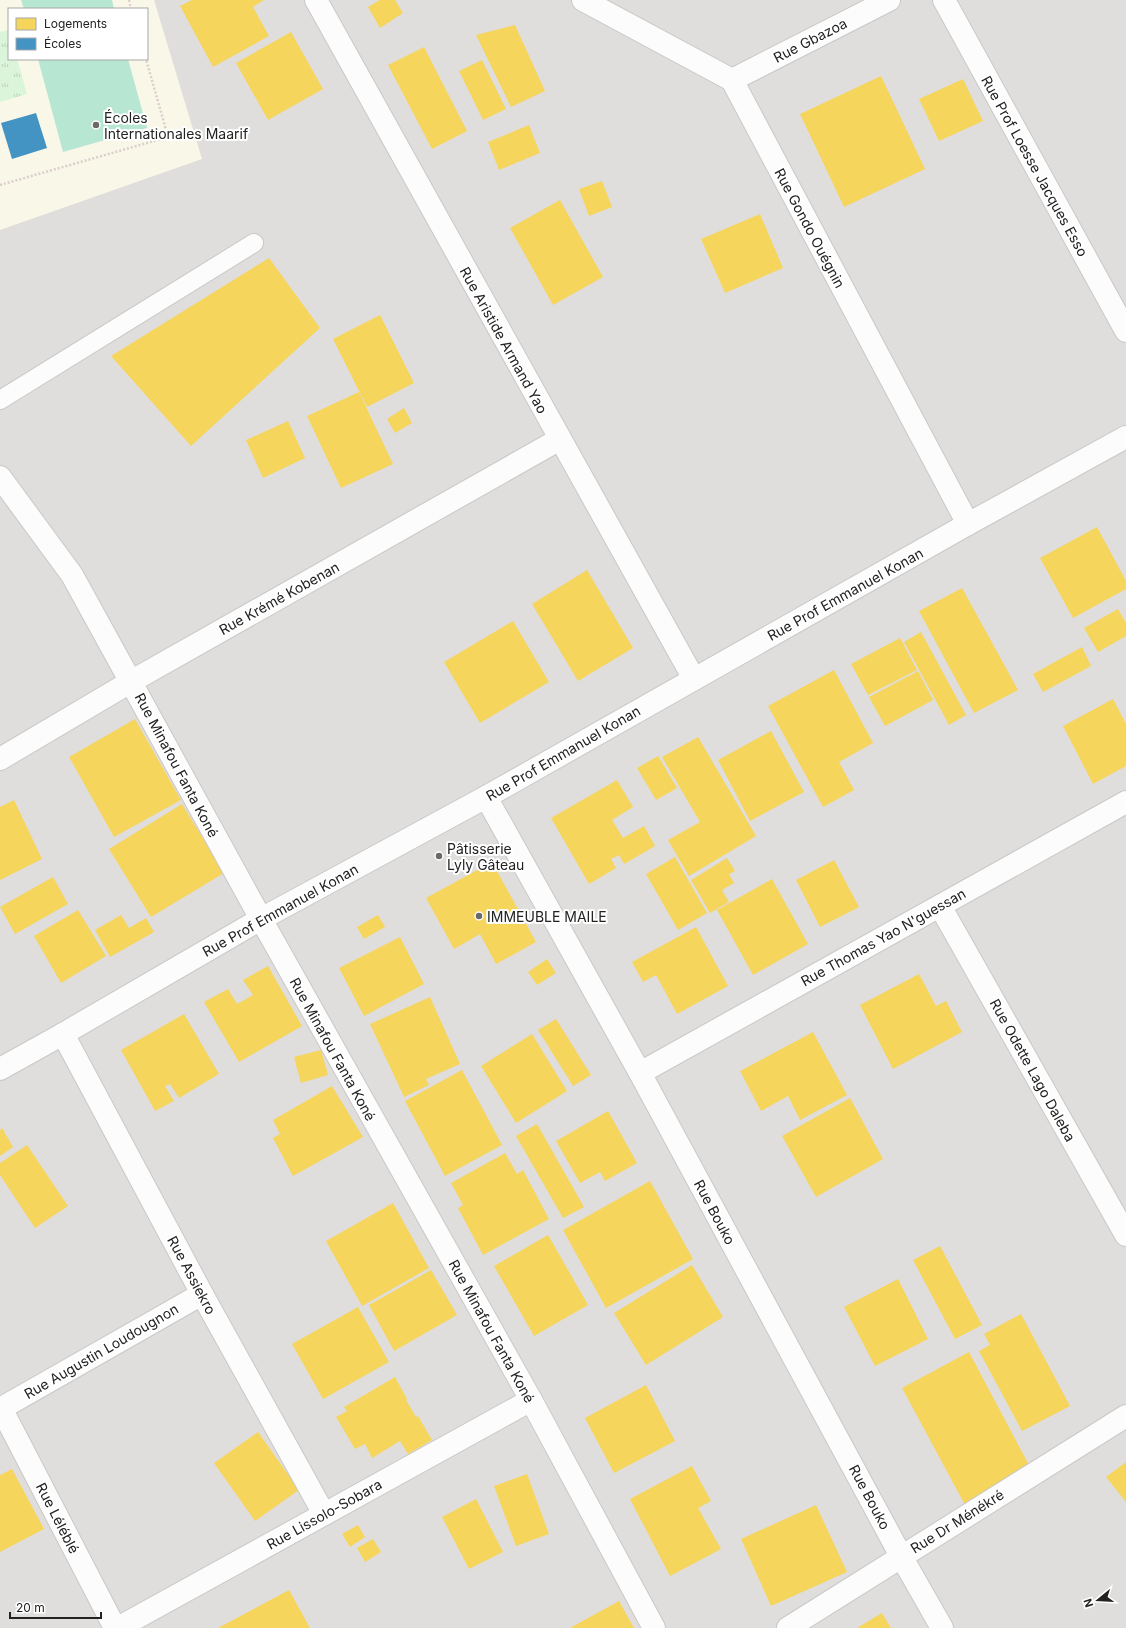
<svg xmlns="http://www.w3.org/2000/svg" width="1126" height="1628" font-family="Inter,sans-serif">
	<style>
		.residential { fill: #dfdedc; fill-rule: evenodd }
		.education { fill: #f8f7e8; fill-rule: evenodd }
		.park { fill: url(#park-tufts) }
		.pitch { fill: #b7e6d2 }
		.homes { fill: #f6d55c }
		.schools { fill: #4393c3 }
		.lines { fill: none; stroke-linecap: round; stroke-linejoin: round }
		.service-casing { stroke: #c9c8c7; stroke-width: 20 }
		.minor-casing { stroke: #c9c8c7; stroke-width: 24 }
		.path { stroke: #dccecd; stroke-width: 2.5; stroke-dasharray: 2 2; stroke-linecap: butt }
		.service { stroke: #fdfcfc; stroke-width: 18 }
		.minor { stroke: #fdfcfc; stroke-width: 22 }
		.poi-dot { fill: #6a6968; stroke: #fff; stroke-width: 1.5 }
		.labels { text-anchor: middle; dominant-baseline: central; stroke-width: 4; stroke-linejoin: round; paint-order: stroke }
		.street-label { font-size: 14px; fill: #222; stroke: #fff }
		.poi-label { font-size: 14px; fill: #222; stroke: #fff; text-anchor: start }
	</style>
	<defs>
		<pattern id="park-tufts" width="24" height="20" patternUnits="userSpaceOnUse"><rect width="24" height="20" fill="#daf5da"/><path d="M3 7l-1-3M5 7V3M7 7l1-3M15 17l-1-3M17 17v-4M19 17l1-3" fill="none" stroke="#bbd2bb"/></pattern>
	</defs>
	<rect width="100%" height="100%" fill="#f0eeeb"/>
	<!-- residential -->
	<path class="residential" d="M 0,0 L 1126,0 L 1126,1628 L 0,1628 ZM 9,9 L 147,9 L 147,59 L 9,59 Z"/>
	<!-- education -->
	<path class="education" d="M 0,0 L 154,0 L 202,159 L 0,230 ZM 9,9 L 147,9 L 147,59 L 9,59 Z"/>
	<!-- park -->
	<polygon class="park" points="8,30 9,59 17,59 27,94 0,102 0,32"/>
	<!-- pitch -->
	<g class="pitch">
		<polygon points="21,0 112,0 114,9 24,9"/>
		<polygon points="38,59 128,59 147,128 63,152"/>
	</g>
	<!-- homes -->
	<g class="homes">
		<polygon points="192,0 264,0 253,7 269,36 213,67 180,6"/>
		<polygon points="380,0 395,0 403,13 380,28 368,7"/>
		<polygon points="515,25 545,91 511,107 476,35"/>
		<polygon points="291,32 323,89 268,120 236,63"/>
		<polygon points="424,47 467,131 432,149 388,65"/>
		<polygon points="482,60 506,109 483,120 459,71"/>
		<polygon points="881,76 925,169 844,207 800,114"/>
		<polygon points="963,79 983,121 939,141 919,99"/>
		<polygon points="529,125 540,153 499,170 488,142"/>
		<polygon points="602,181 612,207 589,216 579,189"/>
		<polygon points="560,200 603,277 553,305 510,228"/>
		<polygon points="760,214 783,268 725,293 701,239"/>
		<polygon points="269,258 320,328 191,446 111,356"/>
		<polygon points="380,315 414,383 367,407 333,339"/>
		<polygon points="359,392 393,464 341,488 307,416"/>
		<polygon points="404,408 412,423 395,433 387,419"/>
		<polygon points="288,421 305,458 263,478 246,440"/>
		<polygon points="1097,527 1126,581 1126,589 1073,618 1040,558"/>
		<polygon points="587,570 633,648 578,681 532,604"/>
		<polygon points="962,588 1018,690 974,713 919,611"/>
		<polygon points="1118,609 1126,623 1126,636 1098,652 1084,628"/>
		<polygon points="513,621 549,682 480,723 444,662"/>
		<polygon points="921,632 966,715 949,725 904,642"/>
		<polygon points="900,638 917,670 868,695 851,664"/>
		<polygon points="1082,647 1091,666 1043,692 1033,674"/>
		<polygon points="834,670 873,743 839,762 854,790 823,807 768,706"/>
		<polygon points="918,671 933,700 885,726 869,697"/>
		<polygon points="1113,699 1126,724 1126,766 1093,784 1063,726"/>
		<polygon points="135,719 181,800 114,837 69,757"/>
		<polygon points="771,731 804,792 750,821 718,760"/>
		<polygon points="698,737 756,836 689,876 668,840 700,822 662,757"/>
		<polygon points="658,756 677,788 656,800 637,768"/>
		<polygon points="617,780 633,807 612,820 623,838 644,826 655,846 624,864 619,855 611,859 616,868 589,884 551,818"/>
		<polygon points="14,800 42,859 0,880 0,807"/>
		<polygon points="182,804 224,873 151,917 109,849"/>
		<polygon points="675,857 707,913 678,930 646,874"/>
		<polygon points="727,858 735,871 729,874 734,883 722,890 729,902 710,913 691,880"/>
		<polygon points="834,860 859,907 820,927 796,880"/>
		<polygon points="492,862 536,942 496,964 480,934 454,949 426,898"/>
		<polygon points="53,877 68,904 15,934 0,907"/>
		<polygon points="772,879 808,944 753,975 717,910"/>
		<polygon points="78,910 106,956 61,983 34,936"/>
		<polygon points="121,915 129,928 146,918 154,932 110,957 95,930"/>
		<polygon points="378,915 385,927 364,939 357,927"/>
		<polygon points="696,927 728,986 677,1014 656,975 643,982 632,962"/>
		<polygon points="400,937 424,984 364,1016 339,968"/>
		<polygon points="547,959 556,973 537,985 528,972"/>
		<polygon points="268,966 302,1026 239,1062 204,1002 228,989 237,1004 253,995 243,980"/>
		<polygon points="919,974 936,1006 946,1001 962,1032 893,1069 860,1005"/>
		<polygon points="430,997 460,1064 426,1079 429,1085 404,1097 370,1024"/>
		<polygon points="184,1014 219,1074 179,1098 170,1084 165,1086 174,1101 155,1111 121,1050"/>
		<polygon points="556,1019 591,1075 573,1086 538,1030"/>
		<polygon points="813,1032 847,1095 800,1120 788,1096 761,1111 740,1071"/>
		<polygon points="532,1034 567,1091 516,1123 481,1066"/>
		<polygon points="321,1050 328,1075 301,1083 294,1057"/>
		<polygon points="462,1070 502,1145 445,1176 405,1101"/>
		<polygon points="332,1086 363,1137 293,1176 273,1138 280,1134 273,1120"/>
		<polygon points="850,1098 883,1159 816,1197 782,1136"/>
		<polygon points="608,1111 637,1163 605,1181 600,1172 580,1183 556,1141"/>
		<polygon points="537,1124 584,1207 563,1218 516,1136"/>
		<polygon points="2,1128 13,1147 0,1156 0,1130"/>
		<polygon points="27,1145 68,1206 35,1228 0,1175 0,1163"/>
		<polygon points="505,1153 517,1174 523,1170 549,1219 483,1255 458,1208 463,1205 451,1183"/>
		<polygon points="650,1181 693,1259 606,1308 563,1230"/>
		<polygon points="393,1203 429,1268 362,1306 326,1241"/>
		<polygon points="548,1235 588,1305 534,1336 494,1266"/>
		<polygon points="940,1246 982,1325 955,1339 913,1260"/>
		<polygon points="692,1265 723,1317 646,1365 614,1313"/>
		<polygon points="431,1270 457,1315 394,1351 369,1305"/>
		<polygon points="898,1279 928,1339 875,1366 844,1307"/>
		<polygon points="358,1307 389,1362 323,1399 292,1344"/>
		<polygon points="1021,1314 1070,1406 1022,1431 979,1351 990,1345 984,1334"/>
		<polygon points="969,1352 1031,1469 965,1505 902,1388"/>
		<polygon points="395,1377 407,1399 406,1400 416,1417 418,1416 432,1440 408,1454 400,1441 372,1458 365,1444 355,1449 336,1417 347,1411 344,1407"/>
		<polygon points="646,1385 675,1441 614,1473 585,1418"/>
		<polygon points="258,1432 299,1490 255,1521 214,1463"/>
		<polygon points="1126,1462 1126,1502 1106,1477"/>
		<polygon points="692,1466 711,1501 698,1508 721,1549 670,1576 630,1499"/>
		<polygon points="12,1469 44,1529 0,1552 0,1475"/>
		<polygon points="527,1474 549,1534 516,1546 494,1486"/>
		<polygon points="476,1499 503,1552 469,1569 442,1517"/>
		<polygon points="816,1505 847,1572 771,1606 741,1539"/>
		<polygon points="358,1525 365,1537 350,1547 342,1534"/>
		<polygon points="373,1539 381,1552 365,1562 357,1548"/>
		<polygon points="289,1590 310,1628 218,1628"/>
		<polygon points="619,1601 634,1628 570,1628"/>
		<polygon points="882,1613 891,1628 857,1628"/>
	</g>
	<!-- schools -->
	<polygon class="schools" points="36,113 47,148 12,159 1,123"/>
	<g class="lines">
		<!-- service casing -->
		<g class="service-casing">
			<polyline id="service" points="0,400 254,243"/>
		</g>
		<!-- minor casing -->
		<g class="minor-casing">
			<g id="minor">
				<polyline points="316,0 694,679"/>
				<polyline points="583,0 732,80 968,524"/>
				<polyline points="944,0 1126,331"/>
				<polyline points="732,80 889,0"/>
				<polyline points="0,477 72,575 261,919 531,1400 654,1628"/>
				<polyline points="0,759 132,681 560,439"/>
				<polyline points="486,797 640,1073 901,1556 942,1628"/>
				<polyline points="940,906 1126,1235"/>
				<polyline points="63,1034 202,1294 324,1514"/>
				<polyline points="0,1069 63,1034 261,919 486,797 968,524 1126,437"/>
				<polyline points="640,1073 1126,802"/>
				<polyline points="1,1408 115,1628"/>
				<polyline points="0,1409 202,1294"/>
				<polyline points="118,1628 531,1400"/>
				<polyline points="788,1628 1126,1416"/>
			</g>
		</g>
		<!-- path -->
		<g class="path">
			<polyline points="129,0 131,9"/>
			<polyline points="0,185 168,137 146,59"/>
		</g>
		<!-- service -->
		<use href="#service" class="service"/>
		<!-- minor -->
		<use href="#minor" class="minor"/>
	</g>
	<!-- markers -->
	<g class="poi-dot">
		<circle cx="96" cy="125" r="4"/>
		<circle cx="439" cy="856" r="4"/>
		<circle cx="479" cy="916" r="4"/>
	</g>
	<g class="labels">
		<!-- street labels -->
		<g class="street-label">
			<text transform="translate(810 40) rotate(-27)">Rue Gbazoa</text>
			<text transform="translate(1035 166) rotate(61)">Rue Prof Loesse Jacques Esso</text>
			<text transform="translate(810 228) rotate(62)">Rue Gondo Ouégnin</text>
			<text transform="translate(504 340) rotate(61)">Rue Aristide Armand Yao</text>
			<text transform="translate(845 594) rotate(-29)">Rue Prof Emmanuel Konan</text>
			<text transform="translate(279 598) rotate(-29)">Rue Krémé Kobenan</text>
			<text transform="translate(563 753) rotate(-30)">Rue Prof Emmanuel Konan</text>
			<text transform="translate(177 765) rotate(62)">Rue Minafou Fanta Koné</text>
			<text transform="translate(280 910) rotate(-29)">Rue Prof Emmanuel Konan</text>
			<text transform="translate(883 937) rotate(-29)">Rue Thomas Yao N'guessan</text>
			<text transform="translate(333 1049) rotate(61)">Rue Minafou Fanta Koné</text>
			<text transform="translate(1033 1070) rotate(61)">Rue Odette Lago Daleba</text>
			<text transform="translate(715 1212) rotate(62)">Rue Bouko</text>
			<text transform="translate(192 1275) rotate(62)">Rue Assiekro</text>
			<text transform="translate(492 1331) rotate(61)">Rue Minafou Fanta Koné</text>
			<text transform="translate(101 1351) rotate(-30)">Rue Augustin Loudougnon</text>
			<text transform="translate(870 1497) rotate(62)">Rue Bouko</text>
			<text transform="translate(324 1514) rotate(-29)">Rue Lissolo-Sobara</text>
			<text transform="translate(58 1518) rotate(63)">Rue Léléblé</text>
			<text transform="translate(957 1521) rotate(-32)">Rue Dr Ménékré</text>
		</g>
		<!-- poi labels -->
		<g class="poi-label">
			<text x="104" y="117">Écoles<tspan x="104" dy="16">Internationales Maarif</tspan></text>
			<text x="447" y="848">Pâtisserie<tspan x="447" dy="16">Lyly Gâteau</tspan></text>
			<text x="487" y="916">IMMEUBLE MAILE</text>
		</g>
	</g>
	<!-- legend -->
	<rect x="8" y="8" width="140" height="52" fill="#ffffff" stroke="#a7a7a7"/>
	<rect x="16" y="18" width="20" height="12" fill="#f6d55c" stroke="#a7a7a7"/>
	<text x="44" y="28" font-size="12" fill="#222222">Logements</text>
	<rect x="16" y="38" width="20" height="12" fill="#4393c3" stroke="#a7a7a7"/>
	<text x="44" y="48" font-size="12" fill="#222222">Écoles</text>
	<!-- north arrow -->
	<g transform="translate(1098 1600) rotate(252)" stroke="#ffffff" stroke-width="3" paint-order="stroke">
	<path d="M0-3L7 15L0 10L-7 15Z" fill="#222222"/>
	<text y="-6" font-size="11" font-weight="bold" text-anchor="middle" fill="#222222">N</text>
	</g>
	<!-- scale -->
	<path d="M10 1612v6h91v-6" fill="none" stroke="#222222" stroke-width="2"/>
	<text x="16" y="1612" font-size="12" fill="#222222" stroke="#ffffff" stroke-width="3" paint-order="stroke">20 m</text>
</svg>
